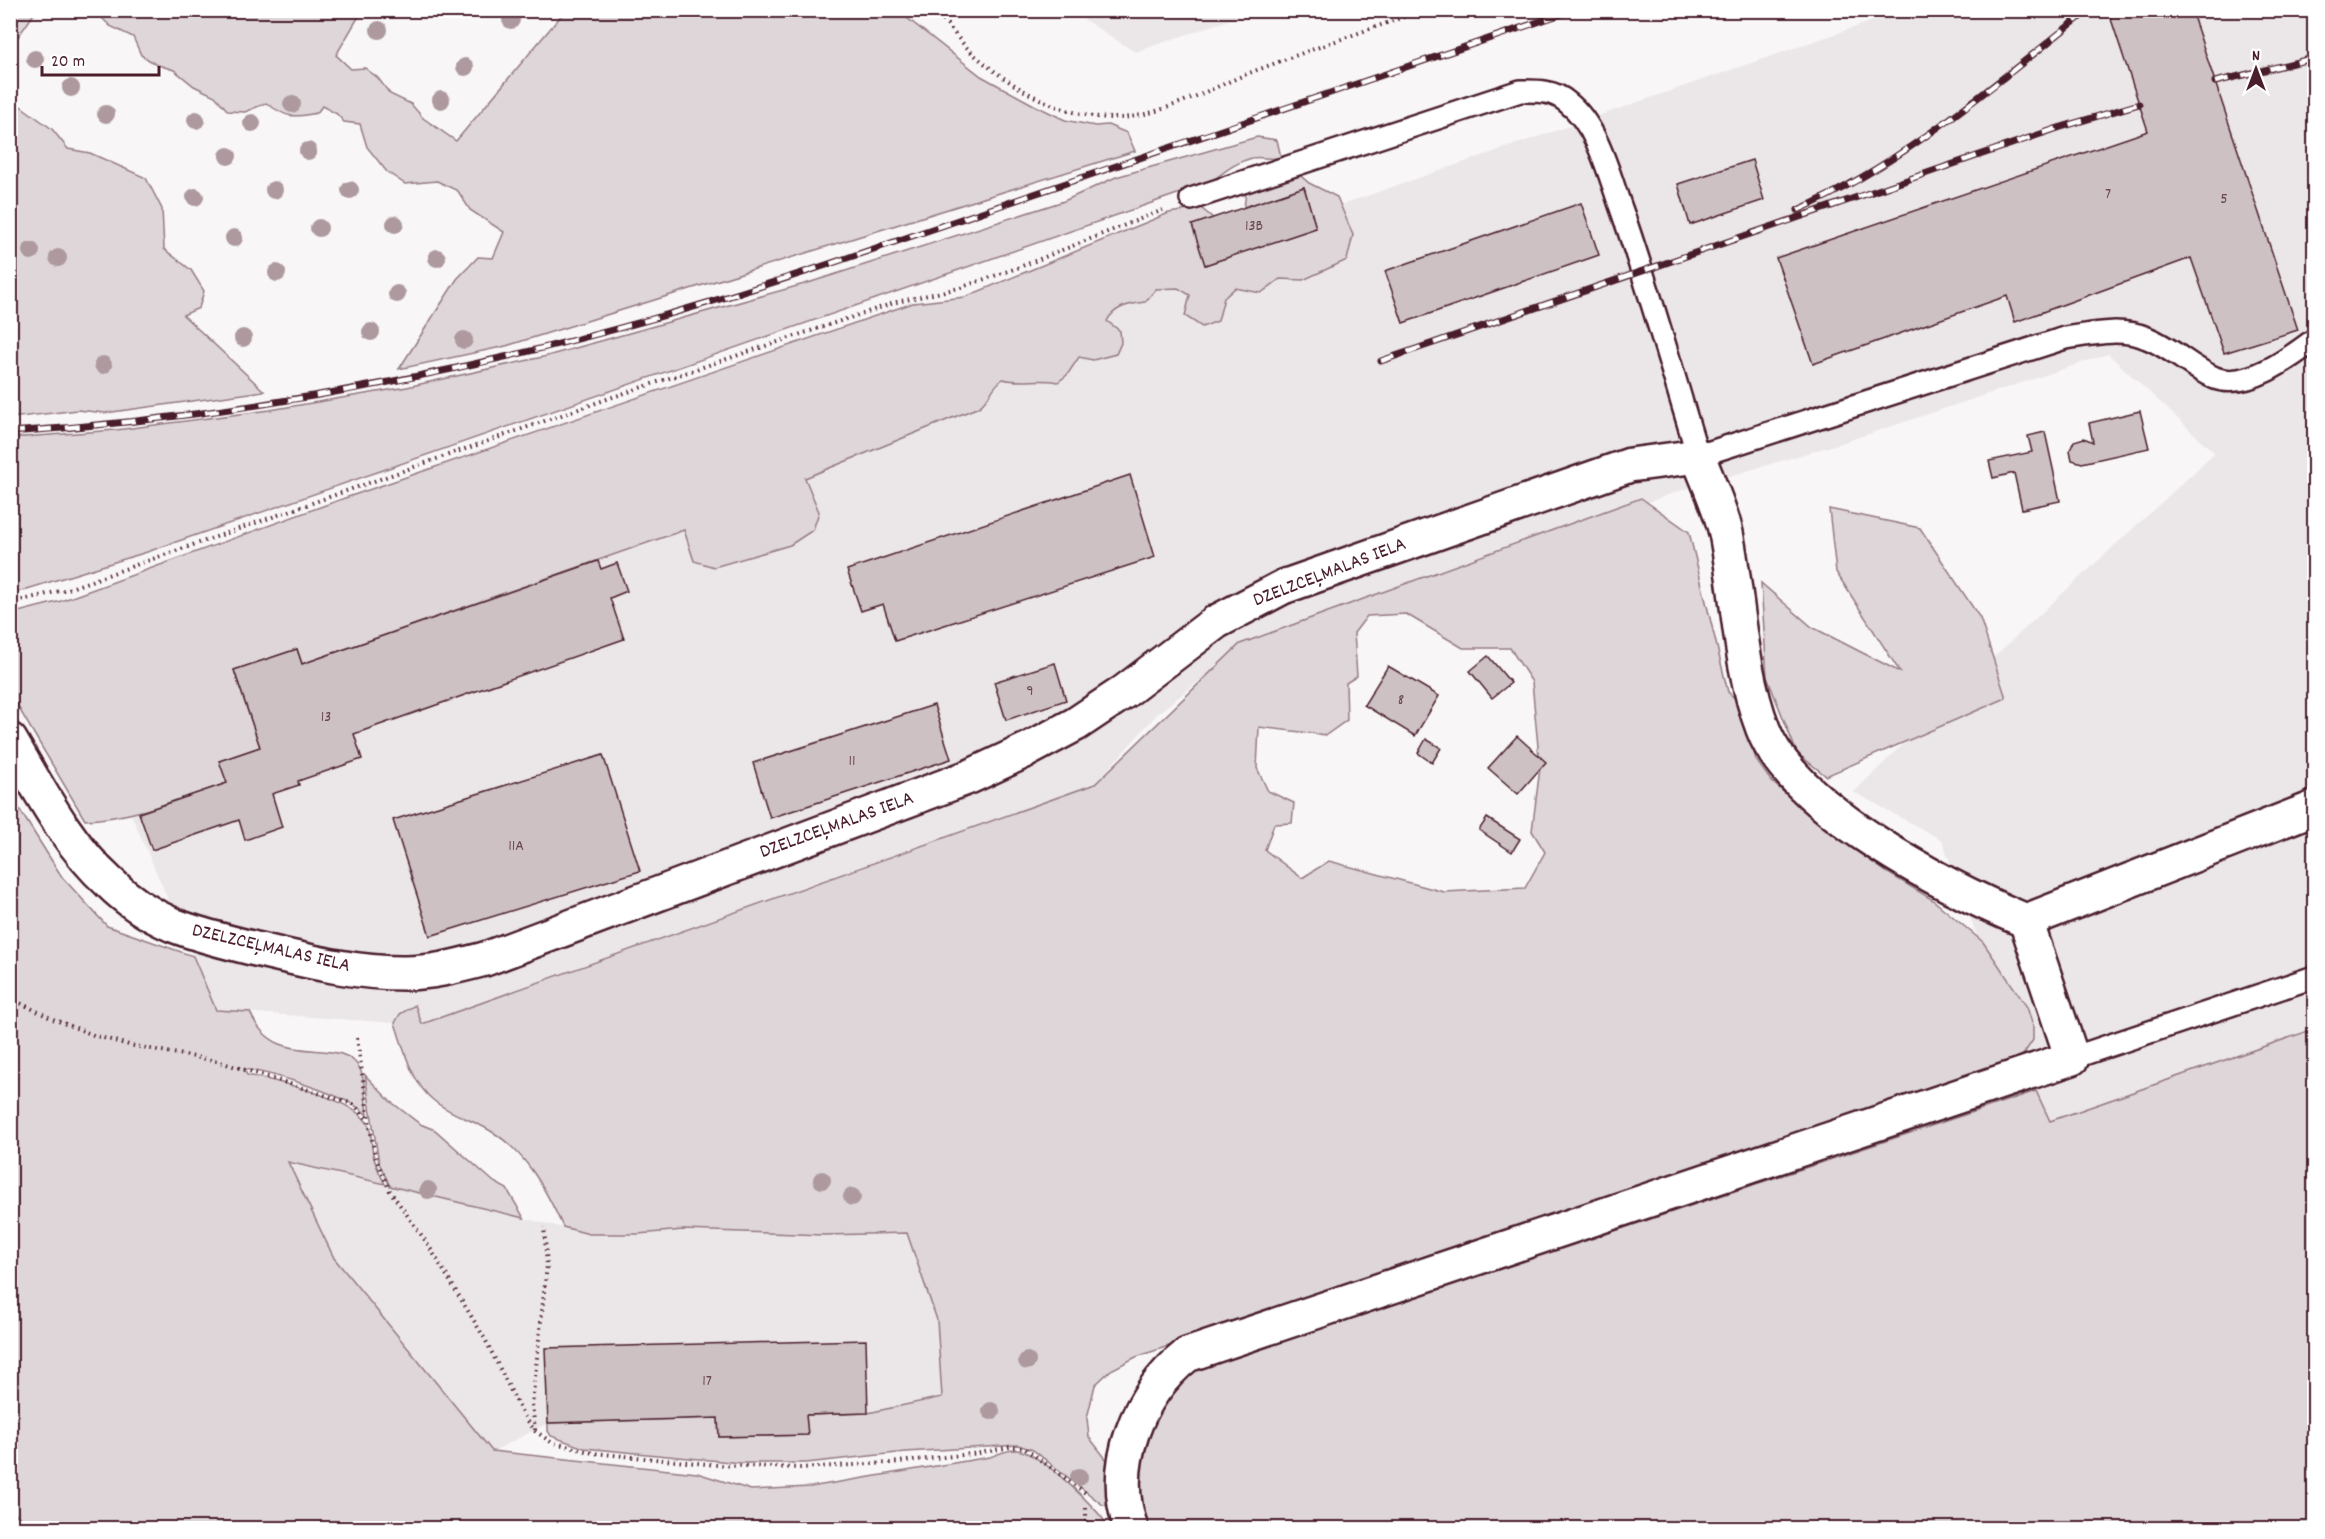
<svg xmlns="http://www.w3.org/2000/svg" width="2325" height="1539" font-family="Dekko,sans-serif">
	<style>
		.built { fill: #ebe6e8 }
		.green { fill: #ded6d9; stroke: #947a82; stroke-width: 1.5; fill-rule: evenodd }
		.building { fill: #cdc1c4; stroke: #4a1f2b; stroke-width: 1.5 }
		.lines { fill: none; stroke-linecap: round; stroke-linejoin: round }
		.service-casing { stroke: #4a1f2b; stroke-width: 26 }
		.minor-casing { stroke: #4a1f2b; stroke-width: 38 }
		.path { stroke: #4a1f2b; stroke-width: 4; stroke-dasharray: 1.5 4.5; stroke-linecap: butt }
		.service { stroke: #fff; stroke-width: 21 }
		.minor { stroke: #fff; stroke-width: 33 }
		.rail-casing { stroke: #4a1f2b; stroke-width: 7 }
		.rail { stroke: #fff; stroke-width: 4.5; stroke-dasharray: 14; stroke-linecap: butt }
		.tree { fill: #ad999e }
		.labels { text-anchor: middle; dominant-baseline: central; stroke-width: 4.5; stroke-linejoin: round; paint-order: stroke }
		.number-label { font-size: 16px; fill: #6b4851 }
		.street-label { font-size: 20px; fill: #4a1f2b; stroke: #fff }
	</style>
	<rect width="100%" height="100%" fill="#f8f6f7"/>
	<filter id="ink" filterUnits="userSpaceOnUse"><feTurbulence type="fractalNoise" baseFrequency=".0167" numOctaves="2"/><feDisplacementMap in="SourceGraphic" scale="12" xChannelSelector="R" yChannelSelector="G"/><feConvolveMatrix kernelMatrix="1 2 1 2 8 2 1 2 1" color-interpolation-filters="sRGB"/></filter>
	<g filter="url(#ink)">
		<!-- built -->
		<g class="built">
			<polygon points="1071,11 1255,11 1135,52"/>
			<polygon points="1902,11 2314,11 2314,1029 2050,1121 2021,1058 1942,840 1854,792 1970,679 2215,453 2108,354 1841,443 1679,491 1235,653 1158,713 1095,784 422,1025 216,1010 59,648"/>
			<polygon points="287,1161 589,1234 638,1234 683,1230 824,1235 907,1232 937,1320 942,1397 868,1413 807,1415 808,1435 719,1437 548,1423 492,1452 334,1258"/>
		</g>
		<!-- green -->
		<g class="green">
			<polygon points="11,10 36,11 11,47 10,11"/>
			<path d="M 95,11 L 362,11 L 336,55 L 351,69 L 365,68 L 378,78 L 390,94 L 411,104 L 423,118 L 456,141 L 565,11 L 898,11 L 981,76 L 1034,105 L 1065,120 L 1095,126 L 1108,125 L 1127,133 L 1135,151 L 506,346 L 399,369 L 457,279 L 478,257 L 493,258 L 504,232 L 470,210 L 458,191 L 437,181 L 405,184 L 387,172 L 367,147 L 360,124 L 344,122 L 337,114 L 322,106 L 317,113 C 292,118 287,118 266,103 L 245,112 L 228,111 L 215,96 L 194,86 L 174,70 L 155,64 L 141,55 L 133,37 L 110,26 Z"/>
			<polygon points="11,99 52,129 68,149 90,153 146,178 162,209 164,249 191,270 204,291 199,308 183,315 264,391 105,413 78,410 11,418"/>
			<path d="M 1257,137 L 1277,140 L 1281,157 C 1271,161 1262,156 1252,158 C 1235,162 1223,173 1209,183 L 147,552 L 11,594 L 11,438 L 116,430 L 270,410 L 407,387 L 547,356 L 808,283 L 1064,201 L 1116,177 Z"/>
			<path d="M 1295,171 L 1309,183 L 1337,197 L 1353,235 L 1347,260 L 1303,280 L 1280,279 L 1261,293 L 1235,288 L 1224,298 L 1218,321 L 1202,327 L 1185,316 L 1190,295 L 1178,288 L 1156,289 L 1145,302 C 1129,304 1114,307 1107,321 L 1120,331 L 1121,343 L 1116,354 L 1093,360 L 1079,357 L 1067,375 L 1058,382 C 1039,378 1021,384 1003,379 C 991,387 991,398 979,407 L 805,478 L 819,512 L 813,530 L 790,545 L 714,567 L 694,561 L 684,530 L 302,664 L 297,649 L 234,670 L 260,747 L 220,761 L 227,783 C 180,799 135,818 85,820 L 11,695 L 10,614 L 61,601 L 345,498 L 913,303 L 965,297 L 1169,213 L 1201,208 L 1213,218 L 1205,265 L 1316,228 L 1304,187 L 1244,207 L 1246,193 L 1255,184 Z"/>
			<path d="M 1641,498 L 1689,532 L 1728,692 L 1740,703 L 1756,760 L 1771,781 L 1826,829 L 1885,871 L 1933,900 L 1983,942 L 2027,1007 L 2033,1026 L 2033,1040 L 2021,1058 L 1136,1357 L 1111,1370 L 1095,1385 L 1087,1418 L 1089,1437 L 1110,1464 L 1116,1507 L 1103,1505 L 1033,1450 L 1018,1445 L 906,1452 L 806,1463 L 741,1463 L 584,1448 L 551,1436 L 548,1431 L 548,1423 L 718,1418 L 719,1437 L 807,1435 L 806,1415 L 868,1413 L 942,1397 L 937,1320 L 907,1233 L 824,1235 L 683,1230 L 638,1234 L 589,1234 L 563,1227 C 546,1190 526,1151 489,1130 C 471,1119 449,1114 433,1100 C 411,1082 404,1049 395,1023 L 400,1014 L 415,1005 L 422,1024 L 1095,784 L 1240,644 ZM 1406,614 L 1463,648 L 1510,648 L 1532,682 L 1540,768 L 1532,831 L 1545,852 L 1525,888 L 1444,892 L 1329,861 L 1302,878 L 1265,850 L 1274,824 L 1292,823 L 1294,803 L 1268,791 L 1257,768 L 1259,727 L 1326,735 L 1347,720 L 1346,683 L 1357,676 L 1354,633 L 1367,616 Z"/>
			<polygon points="1829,509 1920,528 1980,618 2006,698 1826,776 1797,753 1767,677 1761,583 1812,627 1900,672 1836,572"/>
			<path d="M 11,796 L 62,877 L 107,926 L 193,956 L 216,1010 L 250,1012 C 276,1074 341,1032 360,1069 C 366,1081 365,1102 367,1115 C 349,1095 272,1073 244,1069 L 247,1075 C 276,1081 356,1098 369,1126 C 372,1135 371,1145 373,1154 C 375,1165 380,1174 385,1184 L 288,1162 L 334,1258 L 492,1451 L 697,1473 L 751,1490 L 810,1487 L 990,1457 C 999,1454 1007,1449 1017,1450 C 1043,1454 1095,1507 1110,1528 L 32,1528 L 10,1509 Z"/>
			<polygon points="2314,1029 2314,1528 1146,1528 1137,1503 1137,1472 1147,1431 1164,1398 1191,1372 2036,1091 2050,1121"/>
			<polygon points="365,1075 390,1101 420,1124 435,1130 494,1182 507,1189 524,1218 390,1186 379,1163"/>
		</g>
		<!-- building -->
		<g class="building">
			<polygon points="2114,10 2191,10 2298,330 2224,353 2191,258 2015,322 2007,296 1813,364 1776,258 2148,131 2109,13"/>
			<polygon points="1752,160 1764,200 1690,225 1678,184"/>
			<polygon points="1304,187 1316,228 1205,265 1192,225"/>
			<polygon points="1581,203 1599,255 1403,323 1385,271"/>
			<polygon points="2140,411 2149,448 2082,463 2072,460 2070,450 2074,441 2084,438 2093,442 2089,423"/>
			<polygon points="2045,432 2060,501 2022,509 2014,473 1993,478 1989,461 2032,452 2028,436"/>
			<polygon points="1130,475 1155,557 895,641 883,604 861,611 847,570"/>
			<polygon points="598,561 601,569 617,563 627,591 610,598 624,639 354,734 362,759 298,781 299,785 272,794 282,827 245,840 239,820 152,850 139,813 227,783 219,761 260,747 234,670 297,649 302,664"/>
			<polygon points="1488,656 1511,683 1492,698 1470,671"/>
			<polygon points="1055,663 1066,700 1006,720 994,682"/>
			<polygon points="1388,666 1439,696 1415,736 1364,705"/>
			<polygon points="934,705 951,759 770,818 753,763"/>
			<polygon points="1517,736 1546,762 1518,794 1488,768"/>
			<polygon points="1426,739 1441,748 1432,763 1418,753"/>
			<polygon points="603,755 640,871 430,936 393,820"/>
			<polygon points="1487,818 1520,839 1512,852 1479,830"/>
			<polygon points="866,1340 868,1413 806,1415 808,1435 719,1437 718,1418 548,1423 545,1348"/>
		</g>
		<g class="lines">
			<!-- service casing -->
			<g class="service-casing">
				<g id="service">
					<path d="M 1191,199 L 1520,91 C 1537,91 1553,90 1567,102 C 1598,126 1609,175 1622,211 C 1650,291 1673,374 1698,456 L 2065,338 C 2092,334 2121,327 2147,338 C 2171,347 2191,368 2215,378 C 2247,390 2290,358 2314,340"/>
					<polyline points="2072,1058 2314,977"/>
				</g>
			</g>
			<!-- minor casing -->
			<g class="minor-casing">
				<g id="minor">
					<path d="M 10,740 C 39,789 67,844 109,882 C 127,900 150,915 173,925 C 201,936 231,943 260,950 C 307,961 355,973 404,973 C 432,973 458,966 485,959 L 969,777 L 1027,750 L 1076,724 L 1124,692 L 1216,622 L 1283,587 L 1630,465 L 1698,456 C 1707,480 1720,507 1726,533 C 1739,598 1739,666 1763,729 C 1793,809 1949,889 2026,921 L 2072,1058 L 1187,1355 C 1137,1395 1109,1466 1131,1528"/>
					<polyline points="2026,921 2314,808"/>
				</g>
			</g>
			<!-- path -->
			<g class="path">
				<path d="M 936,10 C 949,26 962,45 978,58 C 1017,91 1067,119 1118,118 C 1160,117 1213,87 1252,72 C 1309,50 1367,30 1424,10"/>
				<polyline points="10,603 68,589 607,399 897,302 959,288 1017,268 1163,210"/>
				<polyline points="10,998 53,1019 96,1036 129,1045 217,1061 353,1104 369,1121 375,1156 390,1191 427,1243 485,1339 522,1413 535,1431 551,1442 593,1453 717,1465 799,1468 890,1463 980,1453 1010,1447 1024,1448 1087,1494"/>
				<polyline points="357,1038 369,1121"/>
				<polyline points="535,1430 532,1404 547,1265 544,1227"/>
				<polyline points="1086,1508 1086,1528"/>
				<polyline points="10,1523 17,1528"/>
			</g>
			<!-- service -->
			<use href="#service" class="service"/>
			<!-- minor -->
			<use href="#minor" class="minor"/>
			<!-- rail casing -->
			<g class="rail-casing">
				<g id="rail">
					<polyline points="2215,82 2314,58"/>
					<path d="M 1798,210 C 1905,163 1997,82 2089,10"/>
					<polyline points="1381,361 2058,128 2139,104"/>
					<path d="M 10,432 C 227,418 443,378 652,319 C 783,282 911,236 1040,192 C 1217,131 1395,71 1573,10"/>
				</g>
			</g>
			<!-- rail -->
			<use href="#rail" class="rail"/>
		</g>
		<!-- trees -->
		<g class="tree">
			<circle cx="511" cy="20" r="9"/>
			<circle cx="379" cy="30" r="9"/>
			<circle cx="35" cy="59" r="9"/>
			<circle cx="465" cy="67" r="9"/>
			<circle cx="71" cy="88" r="9"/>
			<circle cx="441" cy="100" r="9"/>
			<circle cx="292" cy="104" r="9"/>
			<circle cx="106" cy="114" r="9"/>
			<circle cx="196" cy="120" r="9"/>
			<circle cx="252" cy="123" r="9"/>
			<circle cx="308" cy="151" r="9"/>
			<circle cx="228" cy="156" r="9"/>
			<circle cx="274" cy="190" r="9"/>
			<circle cx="350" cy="190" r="9"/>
			<circle cx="195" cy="197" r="9"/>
			<circle cx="395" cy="224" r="9"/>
			<circle cx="319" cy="228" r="9"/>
			<circle cx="234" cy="238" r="9"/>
			<circle cx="31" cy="251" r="9"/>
			<circle cx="58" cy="258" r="9"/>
			<circle cx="437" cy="258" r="9"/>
			<circle cx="277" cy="273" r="9"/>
			<circle cx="397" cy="294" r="9"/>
			<circle cx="371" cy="332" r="9"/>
			<circle cx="243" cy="338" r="9"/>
			<circle cx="464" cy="340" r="9"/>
			<circle cx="103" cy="365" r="9"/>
			<circle cx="822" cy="1180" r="9"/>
			<circle cx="428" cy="1190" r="9"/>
			<circle cx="852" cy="1197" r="9"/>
			<circle cx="1027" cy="1361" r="9"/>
			<circle cx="991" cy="1411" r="9"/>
			<circle cx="1079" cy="1477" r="9"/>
		</g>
	</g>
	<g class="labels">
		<!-- number labels -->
		<g class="number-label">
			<text x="2108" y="194">7</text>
			<text x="2224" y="199">5</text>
			<text x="1254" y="226">13B</text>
			<text x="1030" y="691">9</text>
			<text x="1401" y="700">8</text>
			<text x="326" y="717">13</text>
			<text x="852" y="761">11</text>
			<text x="516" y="846">11A</text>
			<text x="707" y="1381">17</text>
		</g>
		<!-- street labels -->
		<g class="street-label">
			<text transform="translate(1330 573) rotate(-21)">DZELZCEĻMALAS IELA</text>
			<text transform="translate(837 826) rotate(-20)">DZELZCEĻMALAS IELA</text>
			<text transform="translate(271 949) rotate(13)">DZELZCEĻMALAS IELA</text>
		</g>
	</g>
	<!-- margin -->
	<rect width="2325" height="1539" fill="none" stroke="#fff" stroke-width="36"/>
	<rect x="18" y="18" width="2289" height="1503" fill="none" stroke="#4a1f2b" stroke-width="2" filter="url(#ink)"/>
	<!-- north arrow -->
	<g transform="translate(2256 69)" stroke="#ffffff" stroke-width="4.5" paint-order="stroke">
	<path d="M0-4.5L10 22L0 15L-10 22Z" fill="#4a1f2b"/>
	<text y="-9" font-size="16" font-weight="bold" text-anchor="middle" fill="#4a1f2b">N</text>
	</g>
	<!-- scale -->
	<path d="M42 66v9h117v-9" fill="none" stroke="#4a1f2b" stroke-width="3"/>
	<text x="51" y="66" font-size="18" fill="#4a1f2b" stroke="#ffffff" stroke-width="4.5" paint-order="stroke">20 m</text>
</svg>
